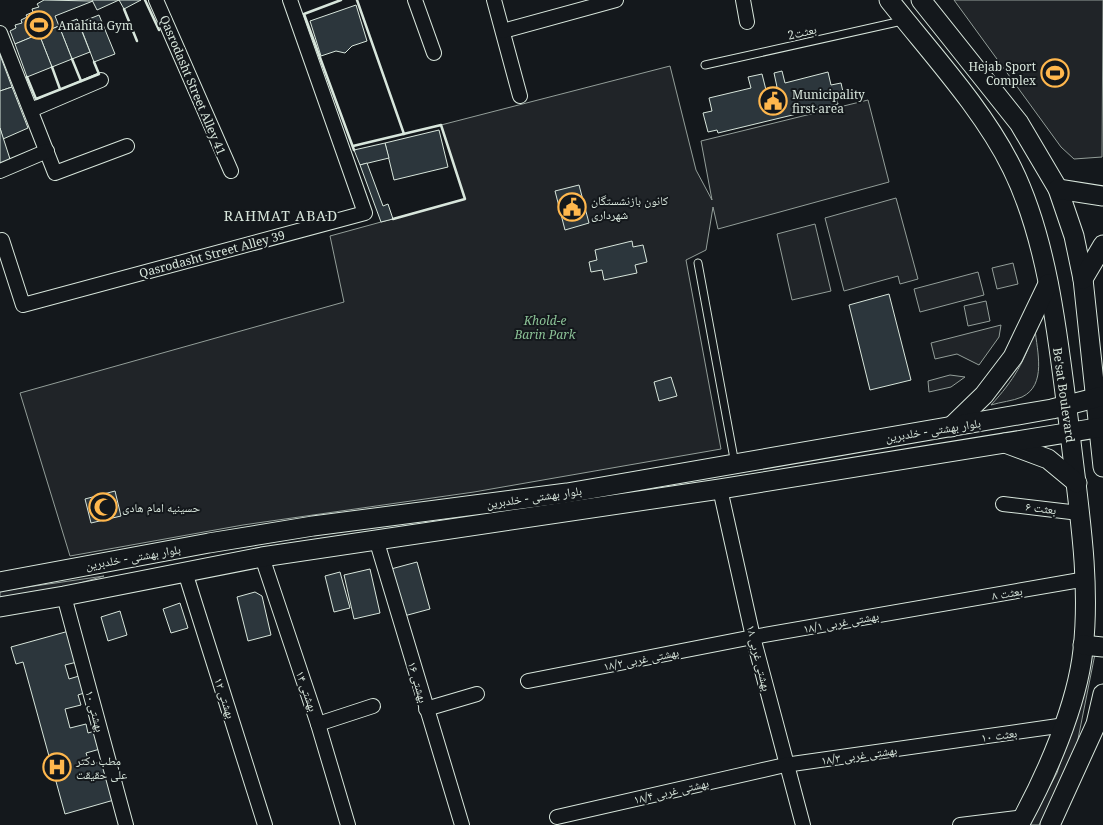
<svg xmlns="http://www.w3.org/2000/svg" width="1103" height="825" font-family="'Noto Serif','Noto Naskh Arabic',serif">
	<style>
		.green { fill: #202428; stroke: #939e99 }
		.building { fill: #2c363c; stroke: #d8e6dc }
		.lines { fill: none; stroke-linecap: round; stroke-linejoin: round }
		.service-casing { stroke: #d8e6dc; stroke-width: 9 }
		.minor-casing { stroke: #d8e6dc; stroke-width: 16 }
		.secondary-casing { stroke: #d8e6dc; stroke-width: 21 }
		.service { stroke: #14181c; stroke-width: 7 }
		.minor { stroke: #14181c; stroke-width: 14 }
		.secondary { stroke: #14181c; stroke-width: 19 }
		.wall { stroke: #d8e6dc; stroke-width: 2.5 }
		.labels { text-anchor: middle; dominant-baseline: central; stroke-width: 4; stroke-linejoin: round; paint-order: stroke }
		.poi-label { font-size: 12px; fill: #d8e6dc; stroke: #14181c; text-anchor: start }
		.street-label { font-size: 12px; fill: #d8e6dc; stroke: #14181c }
		.park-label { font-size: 12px; font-style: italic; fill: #8ac095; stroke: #14181c }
		.neighbourhood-label { font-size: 14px; letter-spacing: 1px; fill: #d8e6dc; stroke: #14181c }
	</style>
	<rect width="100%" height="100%" fill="#14181c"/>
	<!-- green -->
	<g class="green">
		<polygon points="954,0 1103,0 1102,157 1074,159 1061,147"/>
		<polygon points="670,66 696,170 712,200 701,141 868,100 889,182 718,229 713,207 706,250 686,260 721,449 474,492 243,525 70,556 20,393 344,302 330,236 465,199 441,125"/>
		<polygon points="896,198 918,279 900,284 898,276 844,291 825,218"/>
		<polygon points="815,224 831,291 792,300 777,234"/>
		<polygon points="1013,263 1018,284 997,289 992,268"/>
		<polygon points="978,272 984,295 920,312 914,289"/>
		<polygon points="986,301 990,321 968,326 964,306"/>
		<polygon points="1001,325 999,337 979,365 957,354 935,359 931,343"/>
		<path d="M 1035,329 C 1037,351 1047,385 1022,397 C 1013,401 1000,402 991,405 C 1014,380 1025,361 1035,329 Z"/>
		<polygon points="950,375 965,377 951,387 929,392 928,381"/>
		<polygon points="104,576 49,592 0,602 0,591"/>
		<polygon points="1090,652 1095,654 1077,744 1062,781 1039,825 1029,825 1057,773 1076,714"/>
	</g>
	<!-- building -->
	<g class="building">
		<polygon points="44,0 93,1 55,16 59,26 15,44 10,31 16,28 15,25 22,23 21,20 27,17 26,15 33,12 32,9 39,7 37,4"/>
		<polygon points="92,0 119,0 97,10"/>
		<polygon points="119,0 141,0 124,9"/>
		<polygon points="356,5 367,41 352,46 345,53 336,51 321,56 310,21"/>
		<polygon points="99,15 115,54 94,62 79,23"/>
		<polygon points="77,19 90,52 72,59 59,26"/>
		<polygon points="59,26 72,59 52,67 39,34"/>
		<polygon points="39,34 52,67 27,77 15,44"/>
		<polygon points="0,55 12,87 0,91"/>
		<polygon points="782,71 785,83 828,72 831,85 841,83 843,92 835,94 838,104 718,133 717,130 708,132 703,113 712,111 709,98 751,88 748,77 762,74 766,90 777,87 774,73"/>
		<polygon points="12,87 28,128 3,139 0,128 0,91"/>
		<polygon points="0,128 10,159 0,164"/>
		<polygon points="439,130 448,167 394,180 385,143"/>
		<polygon points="385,143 389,158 360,165 354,150"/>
		<polygon points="367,163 383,206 388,204 393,219 381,222 360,165"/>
		<polygon points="579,185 589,223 565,230 555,191"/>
		<polygon points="632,241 633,247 643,245 647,262 635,265 637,273 604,280 602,270 591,272 589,262 597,260 595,250"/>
		<polygon points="889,294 911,380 870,390 849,305"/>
		<polygon points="671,377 677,396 659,401 654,382"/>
		<polygon points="115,491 121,516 91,523 85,499"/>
		<polygon points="417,562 430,609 404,616 391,569"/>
		<polygon points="370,569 380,613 354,619 344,575"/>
		<polygon points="340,572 350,608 334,612 325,576"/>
		<polygon points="255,592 262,596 271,635 248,641 237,597"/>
		<polygon points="180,603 188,628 171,633 163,609"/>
		<polygon points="120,611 127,635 108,641 101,617"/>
		<polygon points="69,631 77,662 65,665 69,679 79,676 84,693 78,695 81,705 65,709 70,728 86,724 88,733 95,731 100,749 86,753 90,765 103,761 114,800 65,814 23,662 16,664 11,647"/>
	</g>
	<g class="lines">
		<!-- service casing -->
		<g class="service-casing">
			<g id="service">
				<polyline points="705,65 902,21"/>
				<polyline points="698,263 735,464"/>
			</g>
		</g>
		<!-- minor casing -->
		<g class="minor-casing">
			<g id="minor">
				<polyline points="156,0 231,171"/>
				<polyline points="415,0 434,53"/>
				<polyline points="494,0 520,96"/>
				<polyline points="743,0 747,22"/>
				<polyline points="503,31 616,0"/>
				<polyline points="0,33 55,173 127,146"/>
				<polyline points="31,110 101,80"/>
				<polyline points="0,171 47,151"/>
				<polyline points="2,240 23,305 365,213 290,0"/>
				<polyline points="720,489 753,637 803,825"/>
				<polyline points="1003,504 1079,513"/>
				<polyline points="376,539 462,825"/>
				<polyline points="262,557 318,724 348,825"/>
				<polyline points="185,572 265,825"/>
				<polyline points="64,596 126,825"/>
				<polyline points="528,681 753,637 1086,579"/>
				<polyline points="426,709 477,694"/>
				<polyline points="318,724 373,706"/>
				<polyline points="557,817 785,765 1065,725"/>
				<polyline points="960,825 1024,817"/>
			</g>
		</g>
		<!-- secondary casing -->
		<g class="secondary-casing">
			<g id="secondary">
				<path d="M 889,0 C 930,52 983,109 1012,168 C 1050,245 1059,348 1070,433 C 1078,505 1091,578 1083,650 C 1077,706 1046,776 1019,825"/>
				<polyline points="921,0 1019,123 1058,189 1074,236 1083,279 1103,467"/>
				<polyline points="1058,189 1103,196"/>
				<polyline points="1083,279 1103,245"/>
				<polyline points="951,427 984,395 1013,357 1048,284"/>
				<polyline points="1005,443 1048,459 1077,483"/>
				<polyline points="0,582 209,543 313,526 567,493 1052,409 1103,396"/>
				<polyline points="0,607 64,596 262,557 720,489 1103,427"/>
				<polyline points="1083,645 1103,647"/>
				<polyline points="1050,825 1096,724 1103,694"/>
			</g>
		</g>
		<!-- service -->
		<use href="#service" class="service"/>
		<!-- minor -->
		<use href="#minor" class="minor"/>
		<!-- secondary -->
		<use href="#secondary" class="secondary"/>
		<!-- wall -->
		<g class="wall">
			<polyline points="145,0 159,30"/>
			<polyline points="341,0 304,14 354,150"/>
			<polyline points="357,0 404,134"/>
			<polyline points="124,9 137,41"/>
			<polyline points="72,59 81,81"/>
			<polyline points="52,67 60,89"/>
			<polyline points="27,77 36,99 99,74 94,62"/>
			<polyline points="353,146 441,125 465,199 393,219"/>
		</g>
	</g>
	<!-- icons -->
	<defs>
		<g id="stadium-ring" transform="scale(1.4375)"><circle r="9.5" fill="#14181c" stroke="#ffb74d" stroke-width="1.5"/><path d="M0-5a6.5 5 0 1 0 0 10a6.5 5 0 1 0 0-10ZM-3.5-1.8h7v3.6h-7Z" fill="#ffb74d"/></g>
		<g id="civic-ring" transform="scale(1.4375)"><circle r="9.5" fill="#14181c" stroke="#ffb74d" stroke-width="1.5"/><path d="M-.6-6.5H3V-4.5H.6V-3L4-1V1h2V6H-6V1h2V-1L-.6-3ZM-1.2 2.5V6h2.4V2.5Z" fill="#ffb74d"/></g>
		<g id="mosque-ring" transform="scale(1.4375)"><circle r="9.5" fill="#14181c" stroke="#ffb74d" stroke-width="1.5"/><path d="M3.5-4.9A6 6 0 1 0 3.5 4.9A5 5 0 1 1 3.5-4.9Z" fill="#ffb74d"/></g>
		<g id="hospital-ring" transform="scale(1.4375)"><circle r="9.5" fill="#14181c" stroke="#ffb74d" stroke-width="1.5"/><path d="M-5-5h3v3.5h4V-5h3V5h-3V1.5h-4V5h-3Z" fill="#ffb74d"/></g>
	</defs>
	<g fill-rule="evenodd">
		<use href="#stadium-ring" x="39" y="25"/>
		<use href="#stadium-ring" x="1055" y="73"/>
		<use href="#civic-ring" x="773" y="101"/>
		<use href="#civic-ring" x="572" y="207"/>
		<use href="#mosque-ring" x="103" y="507"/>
		<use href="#hospital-ring" x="57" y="767"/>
	</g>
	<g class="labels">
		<!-- poi labels -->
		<g class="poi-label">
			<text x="58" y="25">Anahita Gym</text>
			<text x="1036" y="66" text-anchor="end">Hejab Sport<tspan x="1036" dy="14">Complex</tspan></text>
			<text x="792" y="94">Municipality<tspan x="792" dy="14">first area</tspan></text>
			<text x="591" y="200">کانون بازنشستگان<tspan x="591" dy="14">شهرداری</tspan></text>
			<text x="122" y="507">حسینیه امام هادی</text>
			<text x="76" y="760">مطب دکتر<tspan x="76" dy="14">علی حقیقت</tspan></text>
		</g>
		<!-- street labels -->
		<g class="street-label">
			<text transform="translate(802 32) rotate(-13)">2بعثت</text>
			<text transform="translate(193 85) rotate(67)">Qasrodasht Street Alley 41</text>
			<text transform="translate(212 254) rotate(-15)">Qasrodasht Street Alley 39</text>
			<text transform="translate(1064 395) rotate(82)">Be'sat Boulevard</text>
			<text transform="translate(933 430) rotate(-9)">بلوار بهشتی - خلدبرین</text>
			<text transform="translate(534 497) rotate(-8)">بلوار بهشتی - خلدبرین</text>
			<text transform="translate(1041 508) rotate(7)">۶ بعثت</text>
			<text transform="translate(133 557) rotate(-10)">بلوار بهشتی - خلدبرین</text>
			<text transform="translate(1007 593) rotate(-10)">۸ بعثت</text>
			<text transform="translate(841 622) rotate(-10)">بهشتی غربی ۱۸/۱</text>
			<text transform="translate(759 658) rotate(76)">بهشتی غربی ۱۸</text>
			<text transform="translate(641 659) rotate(-11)">بهشتی غربی ۱۸/۲</text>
			<text transform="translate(418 682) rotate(74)">۱۶ بهشتی</text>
			<text transform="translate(307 691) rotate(71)">۱۴ بهشتی</text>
			<text transform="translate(225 698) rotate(72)">۱۲ بهشتی</text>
			<text transform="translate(95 711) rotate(75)">۱۰ بهشتی</text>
			<text transform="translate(999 735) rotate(-8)">۱۰ بعثت</text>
			<text transform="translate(859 755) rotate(-8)">بهشتی غربی ۱۸/۳</text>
			<text transform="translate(671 791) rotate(-13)">بهشتی غربی ۱۸/۴</text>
		</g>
		<!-- park labels -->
		<g class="park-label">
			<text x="545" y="320">Khold-e<tspan x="545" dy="14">Barin Park</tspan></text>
		</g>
		<!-- neighbourhood labels -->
		<g class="neighbourhood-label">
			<text x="281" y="215">RAHMAT ABAD</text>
		</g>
	</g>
</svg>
